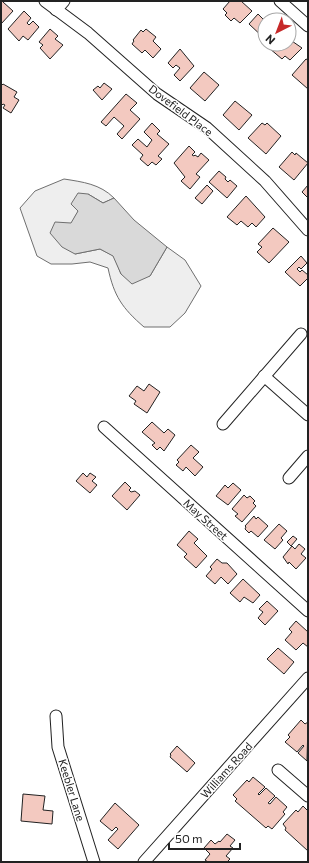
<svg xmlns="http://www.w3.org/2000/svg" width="309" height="863" font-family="Commissioner,sans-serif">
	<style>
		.green { fill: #eee; stroke: #6f6f6f }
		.water { fill: #d9d9d9; stroke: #6f6f6f }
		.building { fill: #f3c9c0; stroke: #222 }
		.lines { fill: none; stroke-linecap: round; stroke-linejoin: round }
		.minor-casing { stroke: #222; stroke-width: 13 }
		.minor { stroke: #fff; stroke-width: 11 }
		.labels { text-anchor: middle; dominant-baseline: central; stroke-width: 3; stroke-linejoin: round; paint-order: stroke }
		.street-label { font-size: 11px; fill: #222; stroke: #fff }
	</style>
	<rect width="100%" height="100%" fill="#fff"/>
	<!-- green -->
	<path class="green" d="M 64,179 C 83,182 100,184 114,198 L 103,203 L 88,194 L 71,224 L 75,254 L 100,249 L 114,256 L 121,274 L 150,276 L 167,247 L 185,260 L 201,286 L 185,313 L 170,327 L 144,327 C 122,308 114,296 108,268 L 90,262 L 72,264 L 51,264 L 37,256 L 20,208 L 35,191 Z"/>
	<!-- water -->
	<polygon class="water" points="78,193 88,194 103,203 114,198 134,220 167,247 150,276 132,284 121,274 113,256 100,249 75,254 62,247 50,233 55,222 71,223 78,211 71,204"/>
	<!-- building -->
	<g class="building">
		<polygon points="1,1 5,1 3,2 13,11 1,24"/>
		<polygon points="230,1 241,1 252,11 240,23 234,18 231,21 225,15 227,13 223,9"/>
		<polygon points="24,11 31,18 27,23 29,25 33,21 39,27 28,40 23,36 19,41 8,29"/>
		<polygon points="258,14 265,21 265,39 249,24"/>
		<polygon points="50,29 58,36 55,39 63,45 50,59 40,48 43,45 39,42"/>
		<polygon points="146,29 156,37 153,41 161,49 153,58 145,50 142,53 132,44 134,41 133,40 141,30 143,32"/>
		<polygon points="289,39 302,48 290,60 285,56 282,59 269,48 273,44 289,44"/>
		<polygon points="180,49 194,66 180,81 174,75 180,68 176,65 173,68 168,63"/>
		<polygon points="306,59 308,60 308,89 292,75"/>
		<polygon points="204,72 219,85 205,101 190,88"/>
		<polygon points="104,83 112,89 102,100 93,90 98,86 100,88"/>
		<polygon points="3,84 17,92 14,97 19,100 11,113 3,108 5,105 3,104 1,106 1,86"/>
		<polygon points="126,94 137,103 130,110 140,119 122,139 117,134 124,126 114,117 106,126 101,122"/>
		<polygon points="235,101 252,115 239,130 223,115"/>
		<polygon points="152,123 160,131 157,134 169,144 158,156 162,159 156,165 152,162 148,166 140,159 143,155 132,145 138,139 147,147 152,140 144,132"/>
		<polygon points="262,123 265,125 267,123 281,136 266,154 248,138"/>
		<polygon points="189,146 195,152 192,155 194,156 195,155 198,157 201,153 209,160 196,174 200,177 190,189 181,181 185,177 174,163"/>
		<polygon points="292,152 295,155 296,153 308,163 294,180 279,167"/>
		<polygon points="219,171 226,177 225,179 228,182 230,180 237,186 227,198 209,182"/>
		<polygon points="207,185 213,191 202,204 195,198"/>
		<polygon points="308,185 308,198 302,192"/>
		<polygon points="246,196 265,217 256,227 252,223 248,227 241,221 237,225 227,217"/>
		<polygon points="273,228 289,242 269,263 257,252 262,247 258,244"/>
		<polygon points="301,256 307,263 301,269 299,267 297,269 300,272 302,270 308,275 308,278 300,286 285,272"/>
		<polygon points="149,384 160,392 147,413 134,404 136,401 129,396 137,386 144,391"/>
		<polygon points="152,422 164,433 168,429 175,435 164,451 160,447 157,450 152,445 155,443 142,432"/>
		<polygon points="191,445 199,452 193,458 203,467 195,476 186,467 183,471 176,465 179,462 177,460"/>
		<polygon points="83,473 87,477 90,473 96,477 92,481 97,485 90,493 76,481"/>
		<polygon points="125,482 131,488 129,490 131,492 135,491 140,495 127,510 112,496"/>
		<polygon points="233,483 241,490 228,505 216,496 225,485 228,488"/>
		<polygon points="244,495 247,498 250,496 255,501 253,503 256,506 242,522 235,516 238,514 232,509"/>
		<polygon points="254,516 256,519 258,517 268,526 258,537 251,531 249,533 245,529 246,527 245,526"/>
		<polygon points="279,524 287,531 281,538 283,540 275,549 264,540"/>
		<polygon points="189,531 198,539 194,543 207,556 196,568 184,557 187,554 177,545"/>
		<polygon points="293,536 297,539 291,546 287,542"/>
		<polygon points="299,544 305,549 301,554 306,558 296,569 289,562 288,564 283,557 292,546 295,549"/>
		<polygon points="217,559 222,563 227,563 237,574 228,584 221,577 215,584 206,576 212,569 210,567"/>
		<polygon points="243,579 260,595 253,603 244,597 240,602 230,593"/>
		<polygon points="267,601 278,611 265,625 258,618 263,612 259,609"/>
		<polygon points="296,621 308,632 308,647 303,643 296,650 285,640 292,632 289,629"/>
		<polygon points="278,648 294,662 284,674 267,659"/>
		<polygon points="301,720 305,724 308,722 307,761 298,753 304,746 303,745 297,752 285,742 290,737 288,735"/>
		<polygon points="177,746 195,763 187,772 170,757 171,755 170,754"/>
		<polygon points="253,777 265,787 258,794 259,795 266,788 275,796 268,803 270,804 276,797 287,807 283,812 285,814 272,829 268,826 266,828 235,801 237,799 233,795 247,780 249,782"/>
		<polygon points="23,794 45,796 43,810 53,811 52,824 21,821"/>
		<polygon points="115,803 139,825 118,849 108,840 118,829 116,827 112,831 100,821"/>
		<polygon points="303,806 308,811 308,851 285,830 286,828 283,824 296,810 298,812"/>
		<polygon points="227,834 235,840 230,846 233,848 226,856 230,859 227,862 208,862 205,860 210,854 204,848 211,840 215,844 219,841 220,842"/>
	</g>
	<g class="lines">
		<!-- minor casing -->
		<g class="minor-casing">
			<g id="minor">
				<polyline points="45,1 88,33 157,94 207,128 265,181 308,230"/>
				<polyline points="280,1 308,26"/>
				<polyline points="56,10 64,1"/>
				<polyline points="264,376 308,415"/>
				<polyline points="223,424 301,334"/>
				<polyline points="104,427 308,611"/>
				<polyline points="289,478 308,456"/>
				<polyline points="56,716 58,747 94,862"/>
				<polyline points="278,770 308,796"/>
				<polyline points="144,862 308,678"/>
			</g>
		</g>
		<!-- minor -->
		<use href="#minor" class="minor"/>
	</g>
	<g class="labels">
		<!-- street labels -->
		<g class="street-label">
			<text transform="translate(181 110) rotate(37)">Dovefield Place</text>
			<text transform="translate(206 519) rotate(42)">May Street</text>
			<text transform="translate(226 770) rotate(-48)">Williams Road</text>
			<text transform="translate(72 790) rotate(73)">Keebler Lane</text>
		</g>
	</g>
	<!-- border -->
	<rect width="309" height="863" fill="none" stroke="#222222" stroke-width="4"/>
	<!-- north arrow -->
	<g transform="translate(277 32) rotate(222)"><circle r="19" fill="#ffffff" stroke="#a7a7a7"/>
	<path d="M0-3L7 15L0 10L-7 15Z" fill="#c62828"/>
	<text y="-6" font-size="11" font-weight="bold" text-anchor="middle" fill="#222222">N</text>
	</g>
	<!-- scale -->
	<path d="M169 843v6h71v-6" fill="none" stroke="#222222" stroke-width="2"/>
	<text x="175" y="843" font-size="12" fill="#222222" stroke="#ffffff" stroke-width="3" paint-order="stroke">50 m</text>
</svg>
